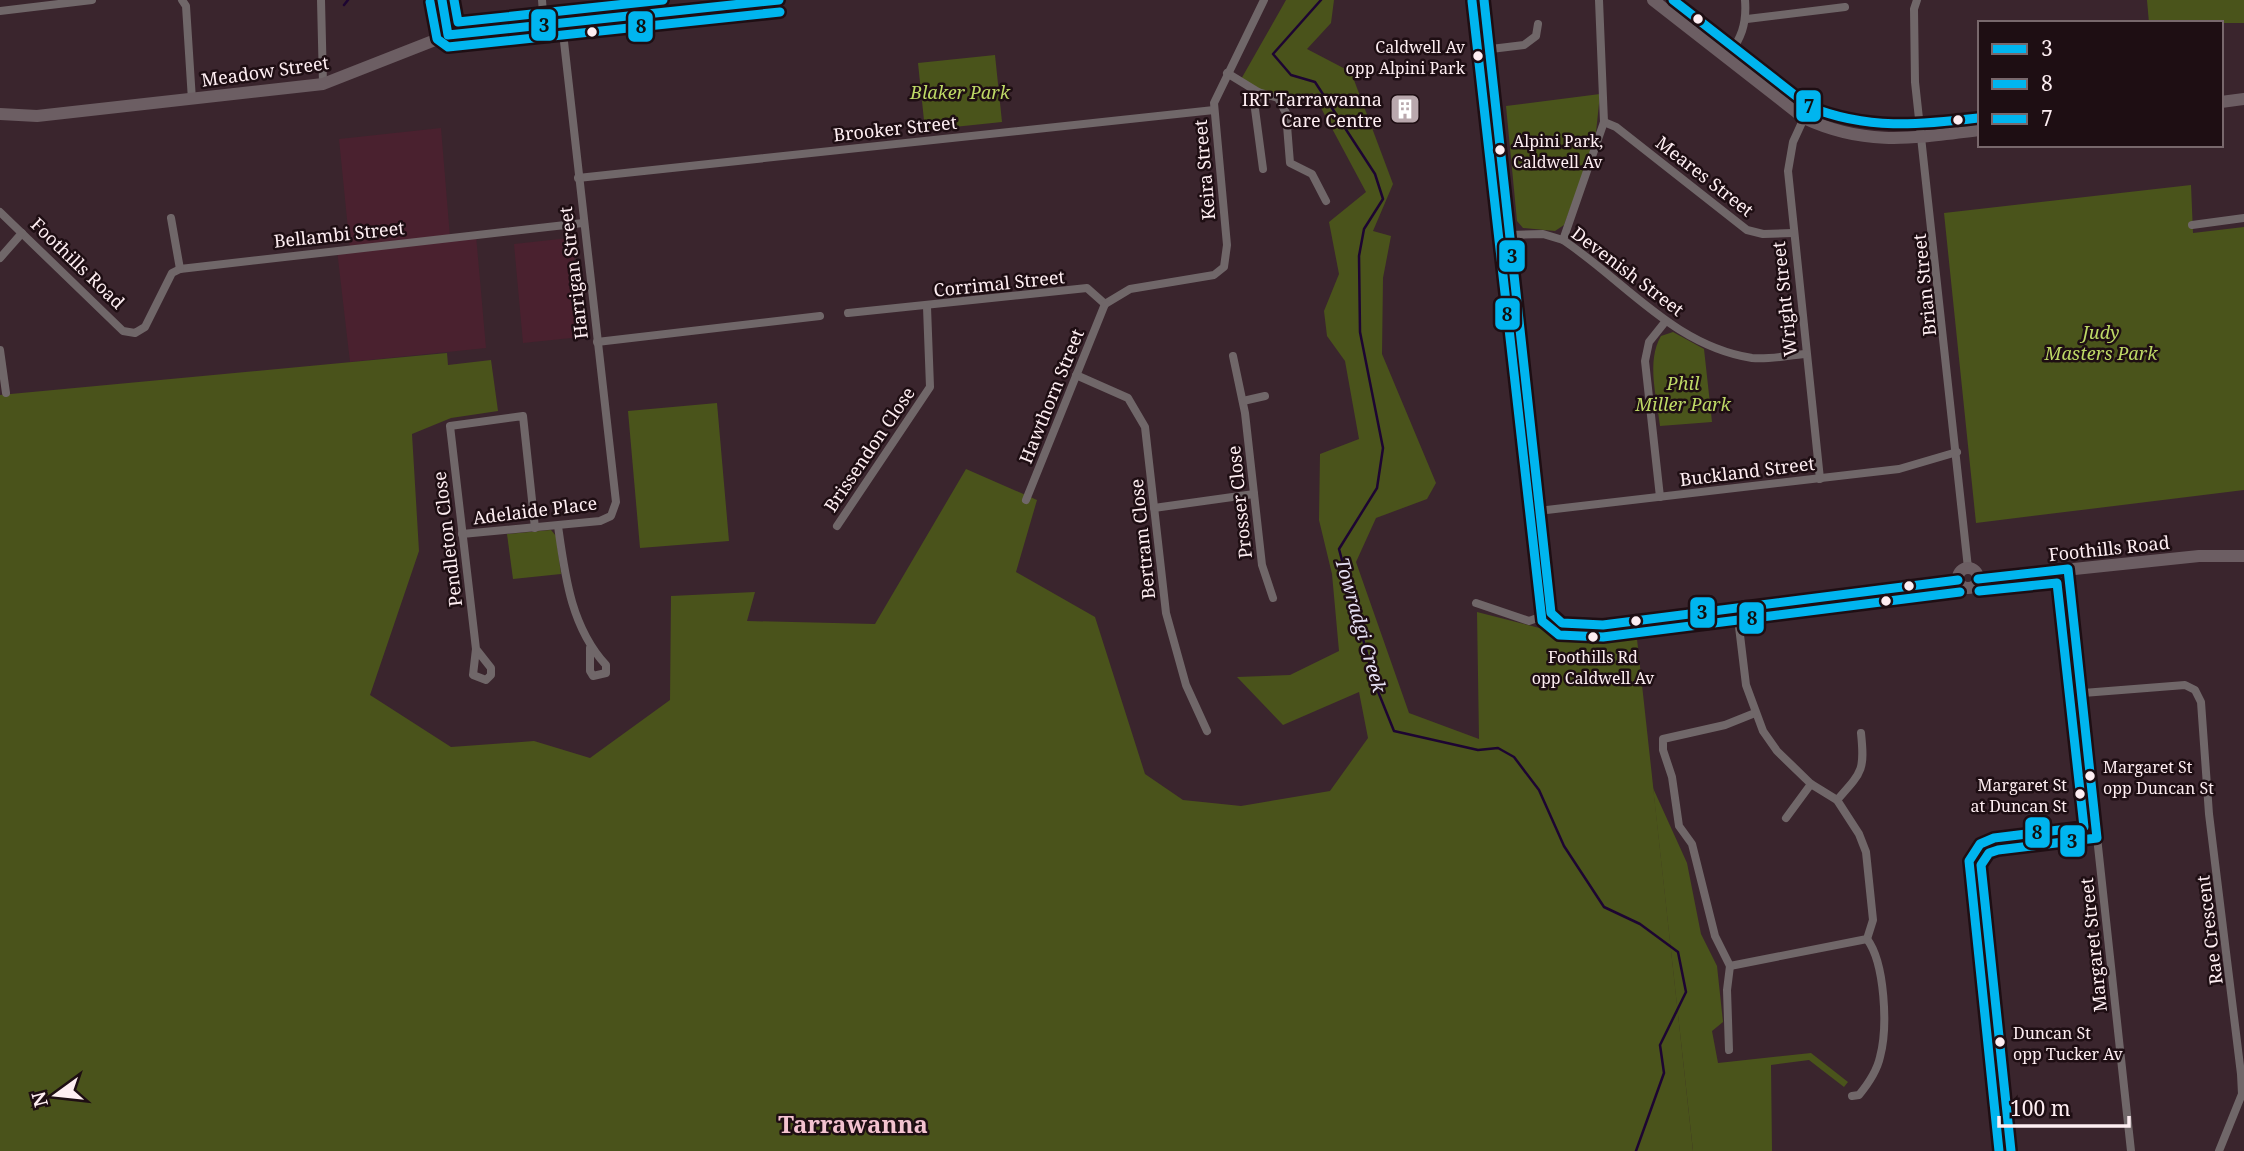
<svg xmlns="http://www.w3.org/2000/svg" width="2244" height="1151" font-family="'Noto Serif',serif">
	<style>
		.built { fill: #4a212f }
		.green { fill: #4a541b }
		.forest { fill: #4a531b }
		.lines { fill: none; stroke-linecap: round; stroke-linejoin: round }
		.stream { stroke: #1d0532; stroke-width: 2.5 }
		.street { stroke: #706769; stroke-width: 8 }
		.secondary { stroke: #6c5e63; stroke-width: 12 }
		.bus-1-casing { stroke: #1e0e13; stroke-width: 14 }
		.bus-2-casing { stroke: #1e0e13; stroke-width: 14 }
		.bus-3-casing { stroke: #1e0e13; stroke-width: 14 }
		.bus-1 { stroke: #00b5ef; stroke-width: 9 }
		.bus-2 { stroke: #00b5ef; stroke-width: 9 }
		.bus-3 { stroke: #00b5ef; stroke-width: 9 }
		.bus-dot { fill: #feeef2; stroke: #1e0e13; stroke-width: 2.5 }
		.labels { text-anchor: middle; dominant-baseline: central; stroke-width: 5; stroke-linejoin: round; paint-order: stroke }
		.bus-label { font-size: 16px; fill: #feeef2; stroke: #1e0e13; text-anchor: start }
		.street-label { font-size: 18px; fill: #feeef2; stroke: #1e0e13 }
		.park-label { font-size: 18px; font-style: italic; fill: #bed966; stroke: #1e0e13 }
		.poi-label { font-size: 18px; fill: #feeef2; stroke: #1e0e13; text-anchor: end }
		.water-label { font-size: 19px; font-style: italic; fill: #e5dff3; stroke: #1e0e13 }
		.district-label { font-size: 24px; font-weight: bold; fill: #f3c2cf; stroke: #1e0e13 }
		.line-badge { stroke: #1e0e13; stroke-width: 2.5 }
		.pale-badge-label { font-size: 19px; text-anchor: middle; font-weight: bold; fill: #111 }
	</style>
	<rect width="100%" height="100%" fill="#3a252d"/>
	<!-- built -->
	<g class="built">
		<polygon points="441,128 450,237 476,235 486,348 350,362 337,250 350,249 339,139"/>
		<polygon points="569,238 573,242 581,337 523,343 514,244"/>
	</g>
	<!-- green -->
	<g class="green">
		<polygon points="2147,0 2244,0 2244,23 2149,23"/>
		<polygon points="995,55 1002,122 925,130 918,63"/>
		<polygon points="1600,94 1595,142 1564,225 1555,231 1523,228 1517,221 1506,106"/>
		<polygon points="2191,185 2193,233 2244,227 2244,490 1976,523 1944,213"/>
		<path d="M 1673,332 L 1704,349 L 1712,422 L 1660,426 C 1657,398 1646,361 1661,336 Z"/>
		<polygon points="717,403 729,541 640,548 628,411"/>
		<polygon points="551,530 556,536 561,574 513,579 507,534"/>
		<polygon points="1653,788 1687,863 1701,934 1717,966 1723,1022 1712,1031 1718,1063 1811,1053 1848,1082 1844,1087 1809,1060 1771,1065 1772,1151 1693,1151"/>
	</g>
	<!-- forest -->
	<polygon class="forest" points="1286,0 1334,0 1331,23 1307,49 1351,72 1393,184 1373,231 1391,236 1383,278 1382,354 1436,483 1427,499 1376,518 1356,562 1409,713 1479,739 1477,612 1551,631 1636,630 1693,1151 0,1151 0,395 447,353 448,365 491,360 498,411 451,418 412,434 419,551 370,695 451,747 534,741 590,758 670,700 671,596 755,592 747,621 875,624 966,469 1037,500 1016,572 1095,617 1145,774 1183,800 1241,806 1330,791 1368,738 1359,692 1283,725 1237,677 1290,675 1339,651 1332,574 1319,520 1320,454 1359,439 1345,361 1327,336 1324,311 1339,274 1329,222 1366,192 1313,93 1284,103 1240,81"/>
	<g class="lines">
		<!-- stream -->
		<g class="stream">
			<polyline points="1321,0 1273,54 1291,75 1315,82 1375,174 1383,199 1364,229 1359,256 1360,332 1383,448 1377,488 1339,549 1375,684 1394,731 1478,750 1498,748 1514,757 1539,790 1564,846 1604,907 1640,924 1678,952 1686,992 1660,1045 1664,1073 1636,1151"/>
			<polyline points="344,5 348,0"/>
		</g>
		<!-- street -->
		<g class="street">
			<polyline points="182,0 186,6 192,100"/>
			<polyline points="321,0 323,84"/>
			<polyline points="542,0 544,26"/>
			<polyline points="1917,0 1914,9 1915,82 1968,568"/>
			<polyline points="0,11 92,0"/>
			<polyline points="1747,19 1845,7"/>
			<polyline points="1491,49 1524,45 1536,36 1538,24"/>
			<path d="M 1727,59 C 1741,38 1747,25 1745,0"/>
			<polyline points="1227,73 1258,92 1278,98 1286,113 1290,163 1312,174 1326,201"/>
			<polyline points="1258,92 1255,109 1263,169"/>
			<polyline points="1804,118 1793,142 1788,171 1820,479"/>
			<polyline points="1604,122 1616,127 1747,230 1763,234 1793,233"/>
			<polyline points="578,178 1214,110"/>
			<polyline points="0,212 123,331 135,333 145,327 172,273 180,269 583,223"/>
			<polyline points="171,218 180,269"/>
			<polyline points="2192,225 2244,218"/>
			<path d="M 1510,235 L 1543,234 L 1563,240 C 1625,281 1674,346 1752,358 C 1769,360 1789,355 1806,354"/>
			<polyline points="1563,240 1604,122 1599,0"/>
			<polyline points="0,258 22,233"/>
			<polyline points="848,313 1087,288 1105,304 1130,289 1214,275 1224,267 1227,245 1214,103 1264,0"/>
			<polyline points="597,342 820,316"/>
			<polyline points="0,350 6,393"/>
			<polyline points="1233,356 1245,413 1262,565 1273,598"/>
			<polyline points="1076,375 1128,398 1145,427 1166,613 1186,685 1207,731"/>
			<polyline points="1243,401 1265,396"/>
			<polyline points="1660,497 1645,361 1649,342 1665,322"/>
			<polyline points="1026,500 1105,304"/>
			<polyline points="1154,508 1254,494"/>
			<polyline points="1538,511 1899,469 1957,452"/>
			<path d="M 558,526 C 565,576 571,627 606,665 L 606,673 L 593,676 L 590,671 L 590,648"/>
			<polyline points="837,526 930,387 927,307"/>
			<polyline points="462,534 600,521 611,516 616,502 562,24"/>
			<polyline points="2068,569 2131,1151"/>
			<polyline points="1476,603 1529,621 1551,613"/>
			<polyline points="476,649 473,675 486,680 491,675 491,668 476,649 450,426 523,416 535,528"/>
			<polyline points="2083,693 2185,685 2195,690 2201,702 2209,814 2241,1074 2242,1094 2219,1151"/>
			<path d="M 1837,800 C 1862,772 1865,771 1861,733"/>
			<polyline points="1786,818 1811,784"/>
			<polyline points="1730,966 1867,939 1873,920 1866,852 1859,834 1837,800 1811,784 1777,751 1763,731 1746,685 1737,610"/>
			<polyline points="1730,966 1715,936 1692,844 1679,826 1672,777 1663,750 1663,739 1725,725 1755,713"/>
			<polyline points="1729,1050 1727,990 1730,966"/>
			<path d="M 1852,1096 L 1859,1095 C 1868,1084 1877,1071 1880,1057 C 1888,1027 1885,963 1867,939"/>
			<polyline points="2011,1151 1981,865 1989,853 1998,850 2097,838"/>
		</g>
		<!-- secondary -->
		<g class="secondary">
			<polyline points="442,0 448,35"/>
			<polyline points="1484,0 1551,613 1562,623 1603,625 1958,580"/>
			<path d="M 1653,0 L 1804,118 C 1866,147 1914,138 1980,130"/>
			<polyline points="2221,102 2244,99"/>
			<polyline points="0,114 37,116 323,84 448,35 779,0"/>
			<circle cx="1968" cy="578" r="10"/>
			<polyline points="1978,579 2199,556 2244,556"/>
		</g>
		<!-- bus-1 casing -->
		<g class="bus-1-casing">
			<g id="bus-1">
				<polyline points="442,0 448,35 779,0"/>
				<polyline points="1484,0 1551,613 1562,623 1603,625 1958,580"/>
				<polyline points="1978,579 2068,569 2097,838 1998,850 1989,853 1981,865 2011,1151"/>
			</g>
		</g>
		<!-- bus-2 casing -->
		<g class="bus-2-casing">
			<g id="bus-2">
				<polyline points="1472,1 1542,621 1559,635 1603,637 1960,592"/>
				<polyline points="430,2 437,39 448,47 780,12"/>
				<polyline points="1979,591 2057,583 2084,827 1994,838 1980,844 1969,861 1999,1151"/>
			</g>
		</g>
		<!-- bus-3 casing -->
		<g class="bus-3-casing">
			<g id="bus-3">
				<polyline points="454,0 458,22 663,0"/>
				<path d="M 1673,0 L 1810,107 C 1867,130 1919,125 1978,118"/>
			</g>
		</g>
		<!-- bus-1 -->
		<use href="#bus-1" class="bus-1"/>
		<!-- bus-2 -->
		<use href="#bus-2" class="bus-2"/>
		<!-- bus-3 -->
		<use href="#bus-3" class="bus-3"/>
	</g>
	<!-- icons -->
	<defs>
		<g id="building-square" transform="scale(1.575)"><rect x="-9" y="-9" width="18" height="18" rx="4" fill="#b9a8ad" stroke="#1e0e13"/><path d="M-4-6H4V6H1V3H-1V6H-4ZM-2.5-4.3h1.7v1.8h-1.7ZM.8-4.3h1.7v1.8H.8ZM-2.5-1h1.7V.8h-1.7ZM.8-1h1.7V.8H.8Z" fill="#fff"/></g>
	</defs>
	<g fill-rule="evenodd">
		<use href="#building-square" x="1405" y="109"/>
	</g>
	<!-- markers -->
	<g class="bus-dot">
		<circle cx="1698" cy="19" r="6"/>
		<circle cx="592" cy="32" r="6"/>
		<circle cx="1478" cy="56" r="6"/>
		<circle cx="1958" cy="120" r="6"/>
		<circle cx="1500" cy="150" r="6"/>
		<circle cx="1909" cy="586" r="6"/>
		<circle cx="1886" cy="601" r="6"/>
		<circle cx="1636" cy="621" r="6"/>
		<circle cx="1593" cy="637" r="6"/>
		<circle cx="2090" cy="776" r="6"/>
		<circle cx="2080" cy="794" r="6"/>
		<circle cx="2000" cy="1042" r="6"/>
	</g>
	<g class="labels">
		<!-- bus labels -->
		<g class="bus-label">
			<text x="1465" y="47" text-anchor="end">Caldwell Av<tspan x="1465" dy="21">opp Alpini Park</tspan></text>
			<text x="1513" y="141">Alpini Park,<tspan x="1513" dy="21">Caldwell Av</tspan></text>
			<text x="1593" y="657" text-anchor="middle">Foothills Rd<tspan x="1593" dy="21">opp Caldwell Av</tspan></text>
			<text x="2103" y="767">Margaret St<tspan x="2103" dy="21">opp Duncan St</tspan></text>
			<text x="2067" y="785" text-anchor="end">Margaret St<tspan x="2067" dy="21">at Duncan St</tspan></text>
			<text x="2013" y="1033">Duncan St<tspan x="2013" dy="21">opp Tucker Av</tspan></text>
		</g>
		<!-- street labels -->
		<g class="street-label">
			<text transform="translate(265 71) rotate(-8)">Meadow Street</text>
			<text transform="translate(895 128) rotate(-6)">Brooker Street</text>
			<text transform="translate(1204 170) rotate(-95)">Keira Street</text>
			<text transform="translate(1705 176) rotate(38)">Meares Street</text>
			<text transform="translate(339 234) rotate(-6)">Bellambi Street</text>
			<text transform="translate(78 263) rotate(44)">Foothills Road</text>
			<text transform="translate(1628 271) rotate(37)">Devenish Street</text>
			<text transform="translate(573 273) rotate(-97)">Harrigan Street</text>
			<text transform="translate(999 283) rotate(-6)">Corrimal Street</text>
			<text transform="translate(1924 285) rotate(-96)">Brian Street</text>
			<text transform="translate(1784 299) rotate(-96)">Wright Street</text>
			<text transform="translate(1051 396) rotate(-68)">Hawthorn Street</text>
			<text transform="translate(869 449) rotate(-56)">Brissendon Close</text>
			<text transform="translate(1747 471) rotate(-7)">Buckland Street</text>
			<text transform="translate(1239 502) rotate(-96)">Prosser Close</text>
			<text transform="translate(535 510) rotate(-7)">Adelaide Place</text>
			<text transform="translate(447 539) rotate(-97)">Pendleton Close</text>
			<text transform="translate(1142 539) rotate(-96)">Bertram Close</text>
			<text transform="translate(2109 548) rotate(-6)">Foothills Road</text>
			<text transform="translate(2209 930) rotate(-97)">Rae Crescent</text>
			<text transform="translate(2093 945) rotate(-96)">Margaret Street</text>
		</g>
		<!-- park labels -->
		<g class="park-label">
			<text x="960" y="92">Blaker Park</text>
			<text x="2101" y="332">Judy<tspan x="2101" dy="21">Masters Park</tspan></text>
			<text x="1683" y="383">Phil<tspan x="1683" dy="21">Miller Park</tspan></text>
		</g>
		<!-- poi labels -->
		<g class="poi-label">
			<text x="1382" y="99">IRT Tarrawanna<tspan x="1382" dy="21">Care Centre</tspan></text>
		</g>
		<!-- water labels -->
		<g class="water-label">
			<text transform="translate(1361 625) rotate(74)">Towradgi Creek</text>
		</g>
		<!-- district labels -->
		<g class="district-label">
			<text x="853" y="1123">Tarrawanna</text>
		</g>
	</g>
	<g class="line-badge">
		<rect x="530" y="8" width="27" height="34" rx="7" fill="#00b5ef"/>
		<rect x="627" y="10" width="27" height="33" rx="7" fill="#00b5ef"/>
		<rect x="1795" y="89" width="27" height="34" rx="7" fill="#00b5ef"/>
		<rect x="1498" y="239" width="28" height="34" rx="7" fill="#00b5ef"/>
		<rect x="1494" y="297" width="27" height="34" rx="7" fill="#00b5ef"/>
		<rect x="1689" y="596" width="27" height="33" rx="7" fill="#00b5ef"/>
		<rect x="1738" y="601" width="27" height="34" rx="7" fill="#00b5ef"/>
		<rect x="2024" y="816" width="27" height="33" rx="7" fill="#00b5ef"/>
		<rect x="2059" y="824" width="27" height="34" rx="7" fill="#00b5ef"/>
	</g>
	<g class="pale-badge-label">
		<text x="544" y="32">3</text>
		<text x="641" y="33">8</text>
		<text x="1809" y="113">7</text>
		<text x="1512" y="263">3</text>
		<text x="1507" y="321">8</text>
		<text x="1702" y="619">3</text>
		<text x="1752" y="625">8</text>
		<text x="2037" y="839">8</text>
		<text x="2072" y="848">3</text>
	</g>
	<!-- legend -->
	<rect x="1978" y="21" width="245" height="126" fill="#1e0e13" stroke="#78686c" stroke-width="2"/>
	<rect x="1992" y="44" width="35" height="10" fill="#00b5ef" stroke="#78686c" stroke-width="2"/>
	<text x="2041" y="56" font-size="21" fill="#feeef2">3</text>
	<rect x="1992" y="79" width="35" height="10" fill="#00b5ef" stroke="#78686c" stroke-width="2"/>
	<text x="2041" y="91" font-size="21" fill="#feeef2">8</text>
	<rect x="1992" y="114" width="35" height="10" fill="#00b5ef" stroke="#78686c" stroke-width="2"/>
	<text x="2041" y="126" font-size="21" fill="#feeef2">7</text>
	<!-- north arrow -->
	<g transform="translate(56 1095) rotate(255)" stroke="#1e0e13" stroke-width="5" paint-order="stroke">
	<path d="M0-5L12 26L0 18L-12 26Z" fill="#feeef2"/>
	<text y="-10" font-size="19" font-weight="bold" text-anchor="middle" fill="#feeef2">N</text>
	</g>
	<!-- scale -->
	<path d="M1999 1116v10h130v-10" fill="none" stroke="#feeef2" stroke-width="3.5"/>
	<text x="2010" y="1116" font-size="21" fill="#feeef2" stroke="#1e0e13" stroke-width="5" paint-order="stroke">100 m</text>
</svg>
